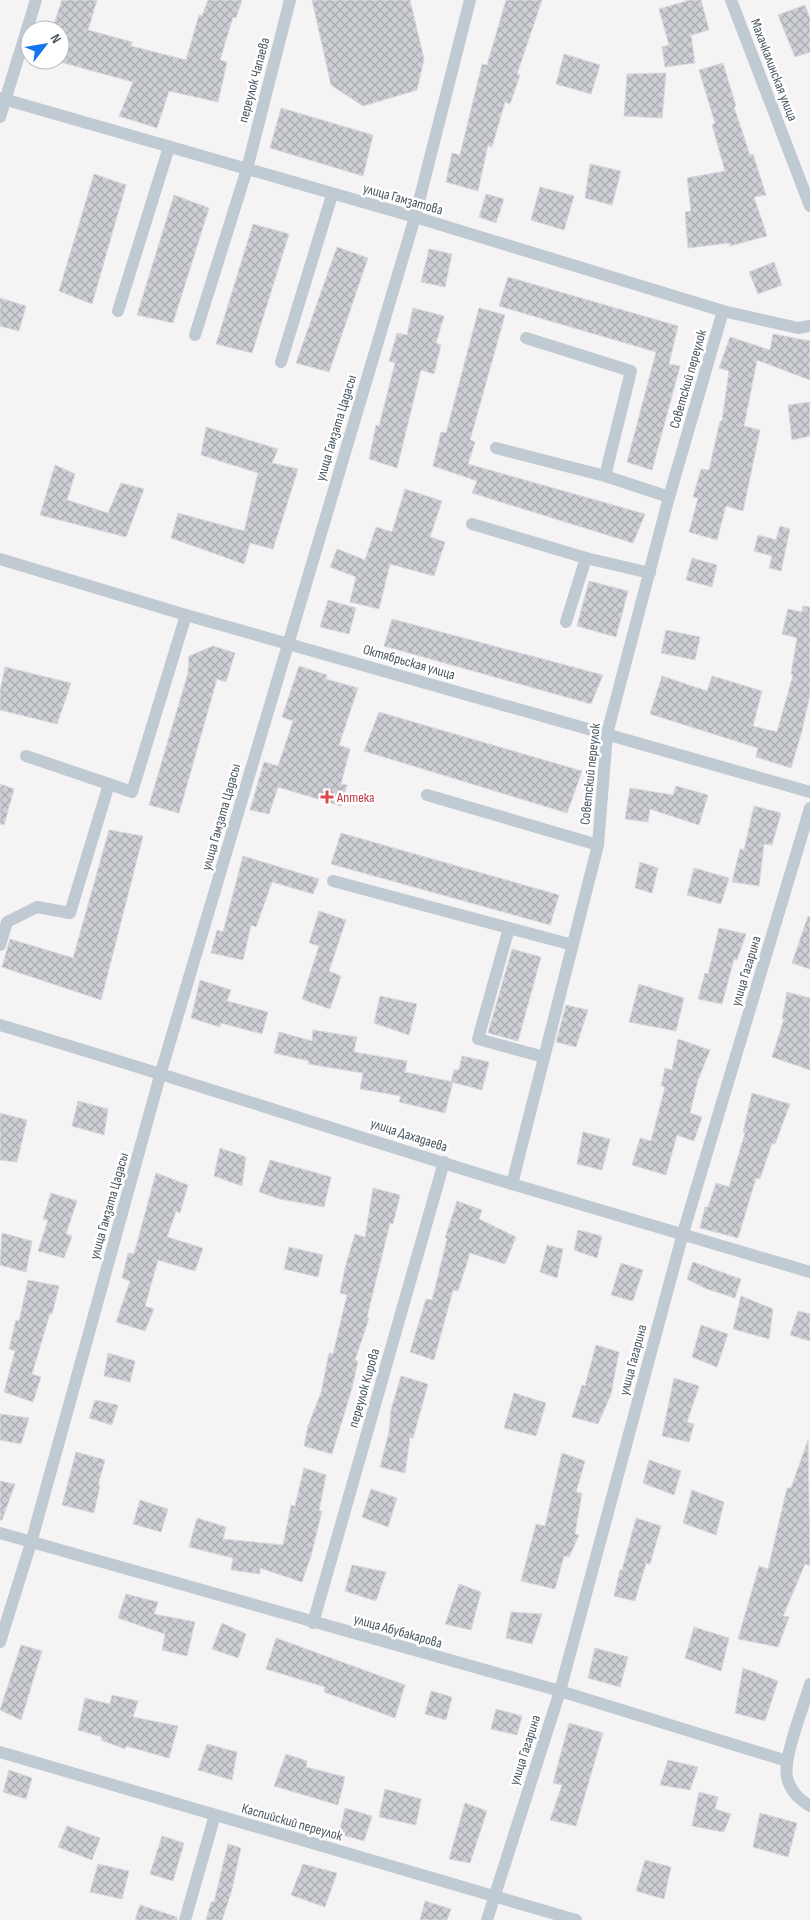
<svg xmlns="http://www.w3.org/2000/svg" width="810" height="1920" font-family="'Sofia Sans Condensed',sans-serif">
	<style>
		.building { fill: url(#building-cross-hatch); stroke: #d7d9de }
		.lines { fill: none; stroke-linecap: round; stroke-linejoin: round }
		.street { stroke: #c0cad2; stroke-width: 12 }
		.health-dot { fill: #e0444e; stroke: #fff; stroke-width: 2 }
		.labels { text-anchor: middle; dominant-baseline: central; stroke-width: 5; stroke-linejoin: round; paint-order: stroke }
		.street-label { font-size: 14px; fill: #495661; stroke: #fff }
		.health-label { font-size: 14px; fill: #be3a42; stroke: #fff; text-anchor: start }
	</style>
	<defs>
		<pattern id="building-cross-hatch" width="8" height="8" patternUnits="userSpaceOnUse" patternTransform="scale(1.25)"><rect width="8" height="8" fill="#cdcfd5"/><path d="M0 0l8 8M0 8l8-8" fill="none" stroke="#a8abb0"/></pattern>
	</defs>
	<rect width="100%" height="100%" fill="#f5f3f3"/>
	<!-- building -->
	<g class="building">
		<polygon points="62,0 97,0 88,30 132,42 131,46 186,60 199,15 202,16 208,0 242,0 236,18 233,17 220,60 227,62 218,102 169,91 157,128 119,116 133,82 60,62 60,30 52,30"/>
		<polygon points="312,0 410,0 424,59 417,90 363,106 331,85"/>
		<polygon points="506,0 542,0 517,74 520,75 510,104 505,102 492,147 488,145 478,191 446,182 452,153 460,155 482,64 487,65"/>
		<polygon points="690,0 701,0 709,30 691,35 695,63 665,67 662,47 669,45 659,9"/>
		<polygon points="805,5 810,19 810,52 795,57 778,15"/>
		<polygon points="564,54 600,65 591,94 556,84"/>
		<polygon points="723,63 736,106 734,107 750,155 753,154 766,195 754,197 767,236 730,246 729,243 688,248 685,212 691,211 687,178 725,171 712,125 715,123 699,70"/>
		<polygon points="666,73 662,118 624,116 627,74"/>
		<polygon points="281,108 373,135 363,176 270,148"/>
		<polygon points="590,164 621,171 612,205 585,198"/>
		<polygon points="94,174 126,185 92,304 59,291"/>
		<polygon points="540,187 574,196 564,230 531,220"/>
		<polygon points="486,194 504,199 496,223 479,217"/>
		<polygon points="174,195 209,208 173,323 137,315"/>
		<polygon points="253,224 289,234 252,353 216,344"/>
		<polygon points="337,247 368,258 329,372 296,363"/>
		<polygon points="429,249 452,254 445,287 421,282"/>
		<polygon points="774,262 782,285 758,294 749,272"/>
		<polygon points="508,277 678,326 669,364 680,366 652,470 627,462 656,352 499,306"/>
		<polygon points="0,298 26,306 19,331 0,326"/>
		<polygon points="413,308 444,316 436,343 441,345 434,374 421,370 397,468 369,459 376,425 379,426 395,363 389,361 397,333 407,335"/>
		<polygon points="479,308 505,315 470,440 475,442 468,464 645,514 633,543 472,493 477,481 433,466 441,432 446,433"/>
		<polygon points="773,334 810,341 810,380 757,360 744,426 760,430 743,511 726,506 717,540 689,532 698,498 693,497 701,469 709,470 720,421 722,421 729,371 719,368 730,337 770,350"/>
		<polygon points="810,402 810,436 792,440 788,405"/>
		<polygon points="206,427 278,449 272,463 298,469 273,549 250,543 244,564 171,538 178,513 244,531 258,473 201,455"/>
		<polygon points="55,465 75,474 67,500 108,513 121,483 144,489 126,537 40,515"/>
		<polygon points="405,489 442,501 430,537 445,542 434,576 390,564 379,609 350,602 356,577 330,567 337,549 365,560 376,527 392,532"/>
		<polygon points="780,526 790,529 781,571 769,568 772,556 754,551 758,535 776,540"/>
		<polygon points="692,558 717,565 712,587 686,580"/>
		<polygon points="589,581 628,591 616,637 577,626"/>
		<polygon points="328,600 356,608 349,634 320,627"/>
		<polygon points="803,606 810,607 810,694 802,731 791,768 756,757 758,748 650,714 662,676 707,691 712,676 762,691 753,726 777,732 793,675 791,674 797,638 782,634 788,609 802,612"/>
		<polygon points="392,619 603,675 591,704 384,646"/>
		<polygon points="666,630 700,637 695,660 661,653"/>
		<polygon points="213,646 235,653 226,682 217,679 179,813 149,805 188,673 189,656"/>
		<polygon points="299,666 327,675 326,679 358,688 339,745 350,749 341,784 347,785 341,806 278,787 269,814 250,810 264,762 278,766 293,721 282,717"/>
		<polygon points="5,667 71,683 57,724 0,710 0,691"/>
		<polygon points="379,712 582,771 567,813 364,751"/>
		<polygon points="0,784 14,789 4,825 0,824"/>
		<polygon points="676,786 708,795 699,825 650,809 648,822 625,819 630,788 673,795"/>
		<polygon points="754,806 781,813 772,845 764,844 759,886 732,882 740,849 744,850"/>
		<polygon points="109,830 143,836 101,1000 2,967 10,939 73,958"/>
		<polygon points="341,833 559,895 550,925 331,864"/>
		<polygon points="243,856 319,879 313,894 272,882 256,927 251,925 243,960 211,953 217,930 223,932"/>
		<polygon points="640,862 658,868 652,893 635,888"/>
		<polygon points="694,868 729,878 721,904 687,895"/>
		<polygon points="319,911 346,920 329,971 341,976 330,1009 302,999 319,946 309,943"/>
		<polygon points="808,916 810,917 810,969 792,963"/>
		<polygon points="719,928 746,934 737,960 734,959 722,1004 698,999 705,973 708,974"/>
		<polygon points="512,949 541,957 518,1041 488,1033"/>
		<polygon points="200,980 231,990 227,1001 268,1012 262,1034 221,1023 220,1027 191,1018"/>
		<polygon points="639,984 684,998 676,1031 629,1022"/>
		<polygon points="787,992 810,998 810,1070 772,1057 784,1019 782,1019"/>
		<polygon points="380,996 417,1004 409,1035 374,1023"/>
		<polygon points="566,1005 588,1010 576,1047 556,1042"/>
		<polygon points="313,1030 357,1037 354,1052 407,1061 405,1072 453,1082 445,1113 399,1102 401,1096 360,1089 363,1073 308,1064 309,1061 274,1053 279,1032 312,1041"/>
		<polygon points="678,1039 710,1050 698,1080 690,1113 702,1117 694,1141 677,1135 666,1175 632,1165 640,1138 651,1141 665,1087 661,1086 665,1068 672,1070"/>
		<polygon points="462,1056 489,1062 482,1090 451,1082 454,1070 459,1070"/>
		<polygon points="752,1093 790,1104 775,1144 772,1143 760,1179 756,1178 738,1238 700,1228 705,1207 708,1207 716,1183 729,1187 745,1133 743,1132"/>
		<polygon points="78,1101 108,1109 104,1135 72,1126"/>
		<polygon points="0,1113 27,1120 17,1162 0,1160"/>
		<polygon points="583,1132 610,1139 602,1170 577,1164"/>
		<polygon points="220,1148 246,1157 242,1186 214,1176"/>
		<polygon points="270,1160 331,1177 324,1207 280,1199 259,1192"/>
		<polygon points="156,1173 188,1185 180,1213 176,1211 167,1237 203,1248 195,1271 158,1260 145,1306 154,1309 145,1331 116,1322 130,1281 122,1278 128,1253 134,1254"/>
		<polygon points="373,1188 400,1195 393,1224 390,1223 367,1317 369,1318 355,1360 358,1361 352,1388 332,1454 304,1446 308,1426 321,1393 329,1353 333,1354 347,1295 340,1293 345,1268 355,1234 365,1237"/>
		<polygon points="51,1193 77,1201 66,1234 72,1236 64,1258 38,1251 48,1220 43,1219"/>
		<polygon points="457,1201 482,1210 479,1219 516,1237 505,1264 470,1253 458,1291 453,1290 434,1360 410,1352 426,1299 432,1300 447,1239 445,1238"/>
		<polygon points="578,1230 602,1236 597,1258 574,1250"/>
		<polygon points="2,1233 32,1241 26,1272 0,1265"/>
		<polygon points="547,1245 563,1249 557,1278 540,1272"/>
		<polygon points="289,1247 323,1255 318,1277 284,1269"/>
		<polygon points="693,1262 741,1279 735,1298 707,1289 687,1279"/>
		<polygon points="621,1263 643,1270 633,1301 611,1295"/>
		<polygon points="28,1280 59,1286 52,1314 50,1313 32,1374 41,1377 33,1402 4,1392 15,1351 9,1349 16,1320 19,1321"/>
		<polygon points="741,1296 773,1309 769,1339 733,1329"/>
		<polygon points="798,1311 810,1314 810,1341 790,1335"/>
		<polygon points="701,1325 728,1334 717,1367 692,1357"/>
		<polygon points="596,1345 619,1352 611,1394 598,1424 572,1417 582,1385 585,1386"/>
		<polygon points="108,1353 135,1361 130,1382 104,1376"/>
		<polygon points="401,1376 428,1384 413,1438 410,1437 405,1473 380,1467 389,1432 391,1410"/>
		<polygon points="674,1378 699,1386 687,1422 694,1424 689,1442 662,1436"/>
		<polygon points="514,1393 546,1403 536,1436 504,1428"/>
		<polygon points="95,1400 118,1405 112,1425 89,1418"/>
		<polygon points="0,1414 29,1418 21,1444 0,1440"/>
		<polygon points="808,1440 810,1566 805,1564 783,1616 789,1617 778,1647 738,1639 759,1566 768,1569 787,1488 791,1488"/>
		<polygon points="76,1452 105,1460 98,1485 100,1485 94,1513 62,1505"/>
		<polygon points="562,1453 585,1461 576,1492 582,1493 575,1534 579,1535 569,1557 564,1556 555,1589 521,1581 536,1524 545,1526"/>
		<polygon points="649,1460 681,1471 674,1495 643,1483"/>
		<polygon points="304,1468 326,1475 319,1511 322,1511 311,1556 302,1582 260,1568 260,1574 231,1570 233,1558 189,1547 197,1518 226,1527 223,1539 283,1545 291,1505 295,1506"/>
		<polygon points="0,1481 15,1484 2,1520 0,1520"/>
		<polygon points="371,1489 397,1498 388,1527 362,1517"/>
		<polygon points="692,1490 724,1502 716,1535 683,1523"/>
		<polygon points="140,1500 168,1509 161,1532 133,1524"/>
		<polygon points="636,1518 661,1526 650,1564 646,1563 635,1601 614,1596 620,1570 622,1570"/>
		<polygon points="352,1565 386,1572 376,1601 345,1591"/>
		<polygon points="459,1584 481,1592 471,1630 445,1624"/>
		<polygon points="126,1594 158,1602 154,1614 195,1622 187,1656 162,1650 165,1634 118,1618"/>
		<polygon points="511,1612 542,1614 532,1644 506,1638"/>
		<polygon points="222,1623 246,1634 238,1658 212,1649"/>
		<polygon points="694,1627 729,1638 721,1671 685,1658"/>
		<polygon points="276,1638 405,1685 395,1718 324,1692 325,1687 266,1669"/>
		<polygon points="21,1645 42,1651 21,1720 0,1710"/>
		<polygon points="595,1648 628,1657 620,1687 588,1678"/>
		<polygon points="743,1668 778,1681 765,1721 735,1713"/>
		<polygon points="431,1691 452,1697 446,1720 425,1714"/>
		<polygon points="112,1695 138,1701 133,1717 178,1726 169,1758 126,1746 125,1749 101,1740 102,1737 78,1730 85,1698 110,1704"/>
		<polygon points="496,1709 522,1716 517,1735 491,1729"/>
		<polygon points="569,1723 603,1733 576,1826 550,1820 562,1785 553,1783"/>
		<polygon points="207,1744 237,1752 232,1780 198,1770"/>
		<polygon points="286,1754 307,1761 306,1767 345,1777 338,1805 274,1786"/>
		<polygon points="668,1760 698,1767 690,1790 660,1785"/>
		<polygon points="9,1770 32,1778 26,1799 3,1792"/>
		<polygon points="385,1789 421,1799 416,1825 379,1817"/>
		<polygon points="699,1792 718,1797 715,1809 731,1814 724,1832 692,1826"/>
		<polygon points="465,1803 487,1811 470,1863 449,1859"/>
		<polygon points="345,1808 372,1816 364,1841 339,1834"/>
		<polygon points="760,1813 797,1823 788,1857 753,1847"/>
		<polygon points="67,1826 100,1838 92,1860 58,1847"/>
		<polygon points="162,1836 184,1843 173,1881 150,1874"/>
		<polygon points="228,1844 241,1848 231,1893 222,1920 206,1920 211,1902 214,1902"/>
		<polygon points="645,1860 671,1867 664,1899 636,1891"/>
		<polygon points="98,1864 129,1871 122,1899 90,1892"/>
		<polygon points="303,1864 337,1873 325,1907 291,1895"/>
		<polygon points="425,1901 451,1909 447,1920 420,1920"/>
		<polygon points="140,1905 177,1917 177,1920 135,1920"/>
	</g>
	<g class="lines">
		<!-- street -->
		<g class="street">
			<polyline points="731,0 810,206"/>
			<polyline points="0,98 415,217 723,311 798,328 810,326"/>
			<polyline points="0,117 36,0"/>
			<polyline points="118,311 169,147"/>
			<polyline points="195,335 247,169 290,0"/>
			<polyline points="526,338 631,371 605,476"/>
			<polyline points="281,362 332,195"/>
			<polyline points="496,448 605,476 669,497"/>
			<polyline points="472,524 586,558 650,573"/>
			<polyline points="0,559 186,615 810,792"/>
			<polyline points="566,622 586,558"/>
			<polyline points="26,756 109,784"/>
			<polyline points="427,795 598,845"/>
			<polyline points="333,881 573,945"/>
			<polyline points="509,928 478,1039 544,1057"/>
			<polyline points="0,945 7,922 37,907 70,913 109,784 132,792 186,615"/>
			<path d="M 0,1025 C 172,1076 341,1132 512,1184 C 611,1214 711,1242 810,1272"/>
			<polyline points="512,1184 598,845 607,734 669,497 723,311"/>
			<polyline points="0,1533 560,1691 787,1761"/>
			<polyline points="313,1623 444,1162"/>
			<polyline points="0,1642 31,1543 161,1072 415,217 470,0"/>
			<path d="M 810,1684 C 804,1706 783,1757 787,1777 C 790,1791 799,1799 810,1806"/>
			<polyline points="0,1752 576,1920"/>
			<polyline points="185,1920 215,1815"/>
			<polyline points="487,1920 560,1691 683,1233 810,808"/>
		</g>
	</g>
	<!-- markers -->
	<path class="health-dot" d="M324.5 789.5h5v5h5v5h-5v5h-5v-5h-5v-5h5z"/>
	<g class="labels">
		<!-- street labels -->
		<g class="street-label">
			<text transform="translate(774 70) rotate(69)">Махачкалинская улица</text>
			<text transform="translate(254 80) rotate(-75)">переулок Чапаева</text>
			<text transform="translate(403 199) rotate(16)">улица Гамзатова</text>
			<text transform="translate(688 379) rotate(-74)">Советский переулок</text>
			<text transform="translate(336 428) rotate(-73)">улица Гамзата Цадасы</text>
			<text transform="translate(409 662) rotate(16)">Октябрьская улица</text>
			<text transform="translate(590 774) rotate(-84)">Советский переулок</text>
			<text transform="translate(221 817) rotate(-74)">улица Гамзата Цадасы</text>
			<text transform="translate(746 971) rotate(-73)">улица Гагарина</text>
			<text transform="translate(409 1135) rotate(18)">улица Дахадаева</text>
			<text transform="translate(109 1206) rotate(-74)">улица Гамзата Цадасы</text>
			<text transform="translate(633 1360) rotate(-75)">улица Гагарина</text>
			<text transform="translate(364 1388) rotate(-74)">переулок Кирова</text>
			<text transform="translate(398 1631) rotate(16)">улица Абубакарова</text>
			<text transform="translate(525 1750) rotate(-72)">улица Гагарина</text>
			<text transform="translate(292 1822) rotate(16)">Каспийский переулок</text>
		</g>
		<!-- health labels -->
		<g class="health-label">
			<text x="337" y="797">Аптека</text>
		</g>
	</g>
	<!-- north arrow -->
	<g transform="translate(45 45) rotate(59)"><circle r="24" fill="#ffffff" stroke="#b6bbc0"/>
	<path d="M0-4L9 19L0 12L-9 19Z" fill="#1375ee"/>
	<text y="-8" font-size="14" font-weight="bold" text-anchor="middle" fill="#495661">N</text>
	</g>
</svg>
